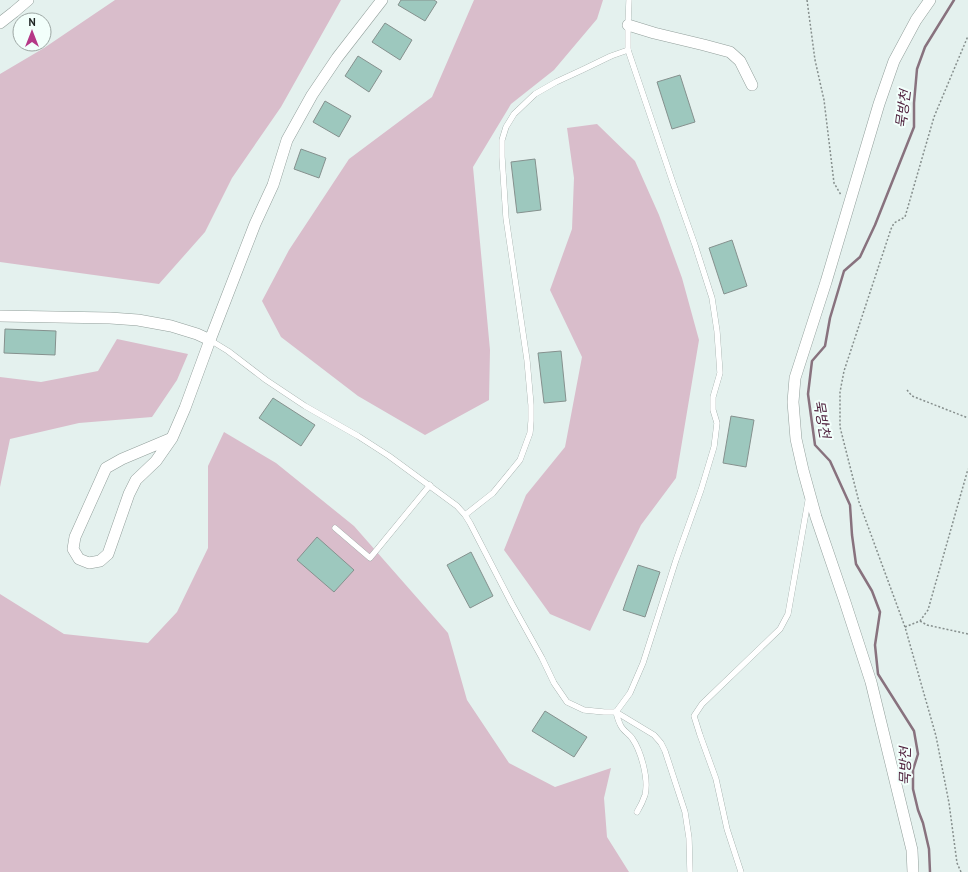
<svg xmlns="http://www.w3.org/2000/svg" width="968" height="872" font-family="'PT Sans','Noto Sans KR',sans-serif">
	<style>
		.green { fill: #d9bdcb }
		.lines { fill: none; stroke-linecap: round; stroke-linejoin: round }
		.stream { stroke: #88727e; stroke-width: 2.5 }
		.building { fill: #9dc8be; stroke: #85918e }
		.service-casing { stroke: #929f9b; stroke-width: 6 }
		.minor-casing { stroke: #929f9b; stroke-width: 12 }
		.path { stroke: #868f8d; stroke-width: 1.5; stroke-dasharray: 2 2; stroke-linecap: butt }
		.service { stroke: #fff; stroke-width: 5.5 }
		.minor { stroke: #fff; stroke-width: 11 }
		.labels { text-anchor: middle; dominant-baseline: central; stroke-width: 4; stroke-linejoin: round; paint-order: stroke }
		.water-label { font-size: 14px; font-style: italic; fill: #4d1f3b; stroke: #f2fffb }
	</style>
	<rect width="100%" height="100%" fill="#e4f1ee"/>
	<!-- green -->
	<g class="green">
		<polygon points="115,0 341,0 281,107 232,178 205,232 159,284 0,262 0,74 44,48"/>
		<polygon points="474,0 603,0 597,19 554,70 511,104 473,167 490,350 489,400 425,435 358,396 281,337 262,301 289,250 349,159 432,97"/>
		<polygon points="597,124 635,161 659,215 682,278 699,340 676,478 641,525 615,578 590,631 550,614 504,550 526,495 565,447 582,357 550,290 572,229 574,178 567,128"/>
		<polygon points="117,339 188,354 177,380 152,417 79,423 10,439 0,487 0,377 41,382 98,371"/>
		<polygon points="224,432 276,463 354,526 448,633 467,700 509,763 555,787 611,768 604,798 607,837 629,872 0,872 0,594 64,634 148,643 177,612 208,548 208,466"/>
	</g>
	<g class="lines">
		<!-- stream -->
		<polyline class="stream" points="930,872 929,849 923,823 918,810 913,789 913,770 918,754 914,731 878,674 875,645 880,612 872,591 856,564 852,535 850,505 830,461 815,445 808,394 812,361 825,346 830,318 844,271 860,257 875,225 914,127 914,103 917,69 925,47 954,0"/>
	</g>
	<!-- building -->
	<g class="building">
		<polygon points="401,0 434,0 437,2 425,21 398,5"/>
		<polygon points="385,23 412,40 400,60 372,42"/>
		<polygon points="358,56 382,71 369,92 345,76"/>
		<polygon points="680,75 695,122 672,129 657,82"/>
		<polygon points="325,101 351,116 339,137 313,122"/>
		<polygon points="301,149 326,158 319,178 294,169"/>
		<polygon points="535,159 541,210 517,213 511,162"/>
		<polygon points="732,240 747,286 724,294 709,248"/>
		<polygon points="5,329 56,331 55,355 4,353"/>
		<polygon points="561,351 566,401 544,403 538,353"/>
		<polygon points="273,398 315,425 301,446 259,418"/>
		<polygon points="731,416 754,420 746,467 723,463"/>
		<polygon points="317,537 354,570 334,592 297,560"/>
		<polygon points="471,552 493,596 470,608 447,565"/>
		<polygon points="638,565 660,572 645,617 623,610"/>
		<polygon points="545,711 587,737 574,757 532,731"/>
	</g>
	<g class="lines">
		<!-- service casing -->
		<g class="service-casing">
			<g id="service">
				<polyline points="628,50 628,25 629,0"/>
				<polyline points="210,340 228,351 266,380 305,406 358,436 389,456 457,506 465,515 470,523 512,604 542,658 554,683 567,702 584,710 604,712 616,712 630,693 643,663 676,560 701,490 714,447 717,423 713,410 713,397 720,373 717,331 712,298 695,245 673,183 628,50 611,56 582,70 556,82 535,94 514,114 506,127 502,140 502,157 506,218 527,360 531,405 531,421 530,433 520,460 493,493 465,515"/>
				<polyline points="335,528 370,558 430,485"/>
				<polyline points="616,712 654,735 661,743 665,751 685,812 689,838 690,872"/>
				<path d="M 616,712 C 617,716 618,720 620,724 C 622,730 628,733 632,738 C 641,751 649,779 645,795 C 643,801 640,807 637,812"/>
				<polyline points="741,872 727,829 716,779 700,735 694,716 702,704 780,629 788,614 808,501"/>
			</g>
		</g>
		<!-- minor casing -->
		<g class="minor-casing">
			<g id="minor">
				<polyline points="0,23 14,12 28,0"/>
				<polyline points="628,25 654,33 704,45 730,52 740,61 752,85"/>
				<polyline points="0,316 110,318 138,320 171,326 197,334 210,340 229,291 255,224 273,185 287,140 312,95 337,58 382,0"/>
				<polyline points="172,438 122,459 106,468 75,537 73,549 79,559 89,563 100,561 108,554 129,494 136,480 156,461 172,438 185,408 210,340"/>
				<polyline points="913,872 912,850 871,682 845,602 816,517 803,470 796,439 793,402 795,378 826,282 879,104 894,61 916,20 930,0"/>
			</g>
		</g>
		<!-- path -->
		<g class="path">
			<polyline points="807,0 815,60 824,100 834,183 841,195"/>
			<polyline points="907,390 912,396 968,418"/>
			<polyline points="920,621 927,625 968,634"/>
			<polyline points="905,627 920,621 928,610 968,469"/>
			<polyline points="961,872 957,863 949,803 936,736 905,627 859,502 840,427 840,392 844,371 891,229 894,223 905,217 934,117 968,36"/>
		</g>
		<!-- service -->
		<use href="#service" class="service"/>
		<!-- minor -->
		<use href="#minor" class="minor"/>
	</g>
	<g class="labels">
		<!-- water labels -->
		<g class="water-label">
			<text transform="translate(903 109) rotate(-83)">묵방천</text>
			<text transform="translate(822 419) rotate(80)">묵방천</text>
			<text transform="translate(905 766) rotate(-89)">묵방천</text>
		</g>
	</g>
	<!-- north arrow -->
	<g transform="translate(32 32)"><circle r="19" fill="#f2fffb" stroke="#9da7a4"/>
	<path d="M0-3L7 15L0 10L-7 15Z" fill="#b53887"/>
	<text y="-6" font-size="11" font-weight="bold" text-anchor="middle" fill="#1e2322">N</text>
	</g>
</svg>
